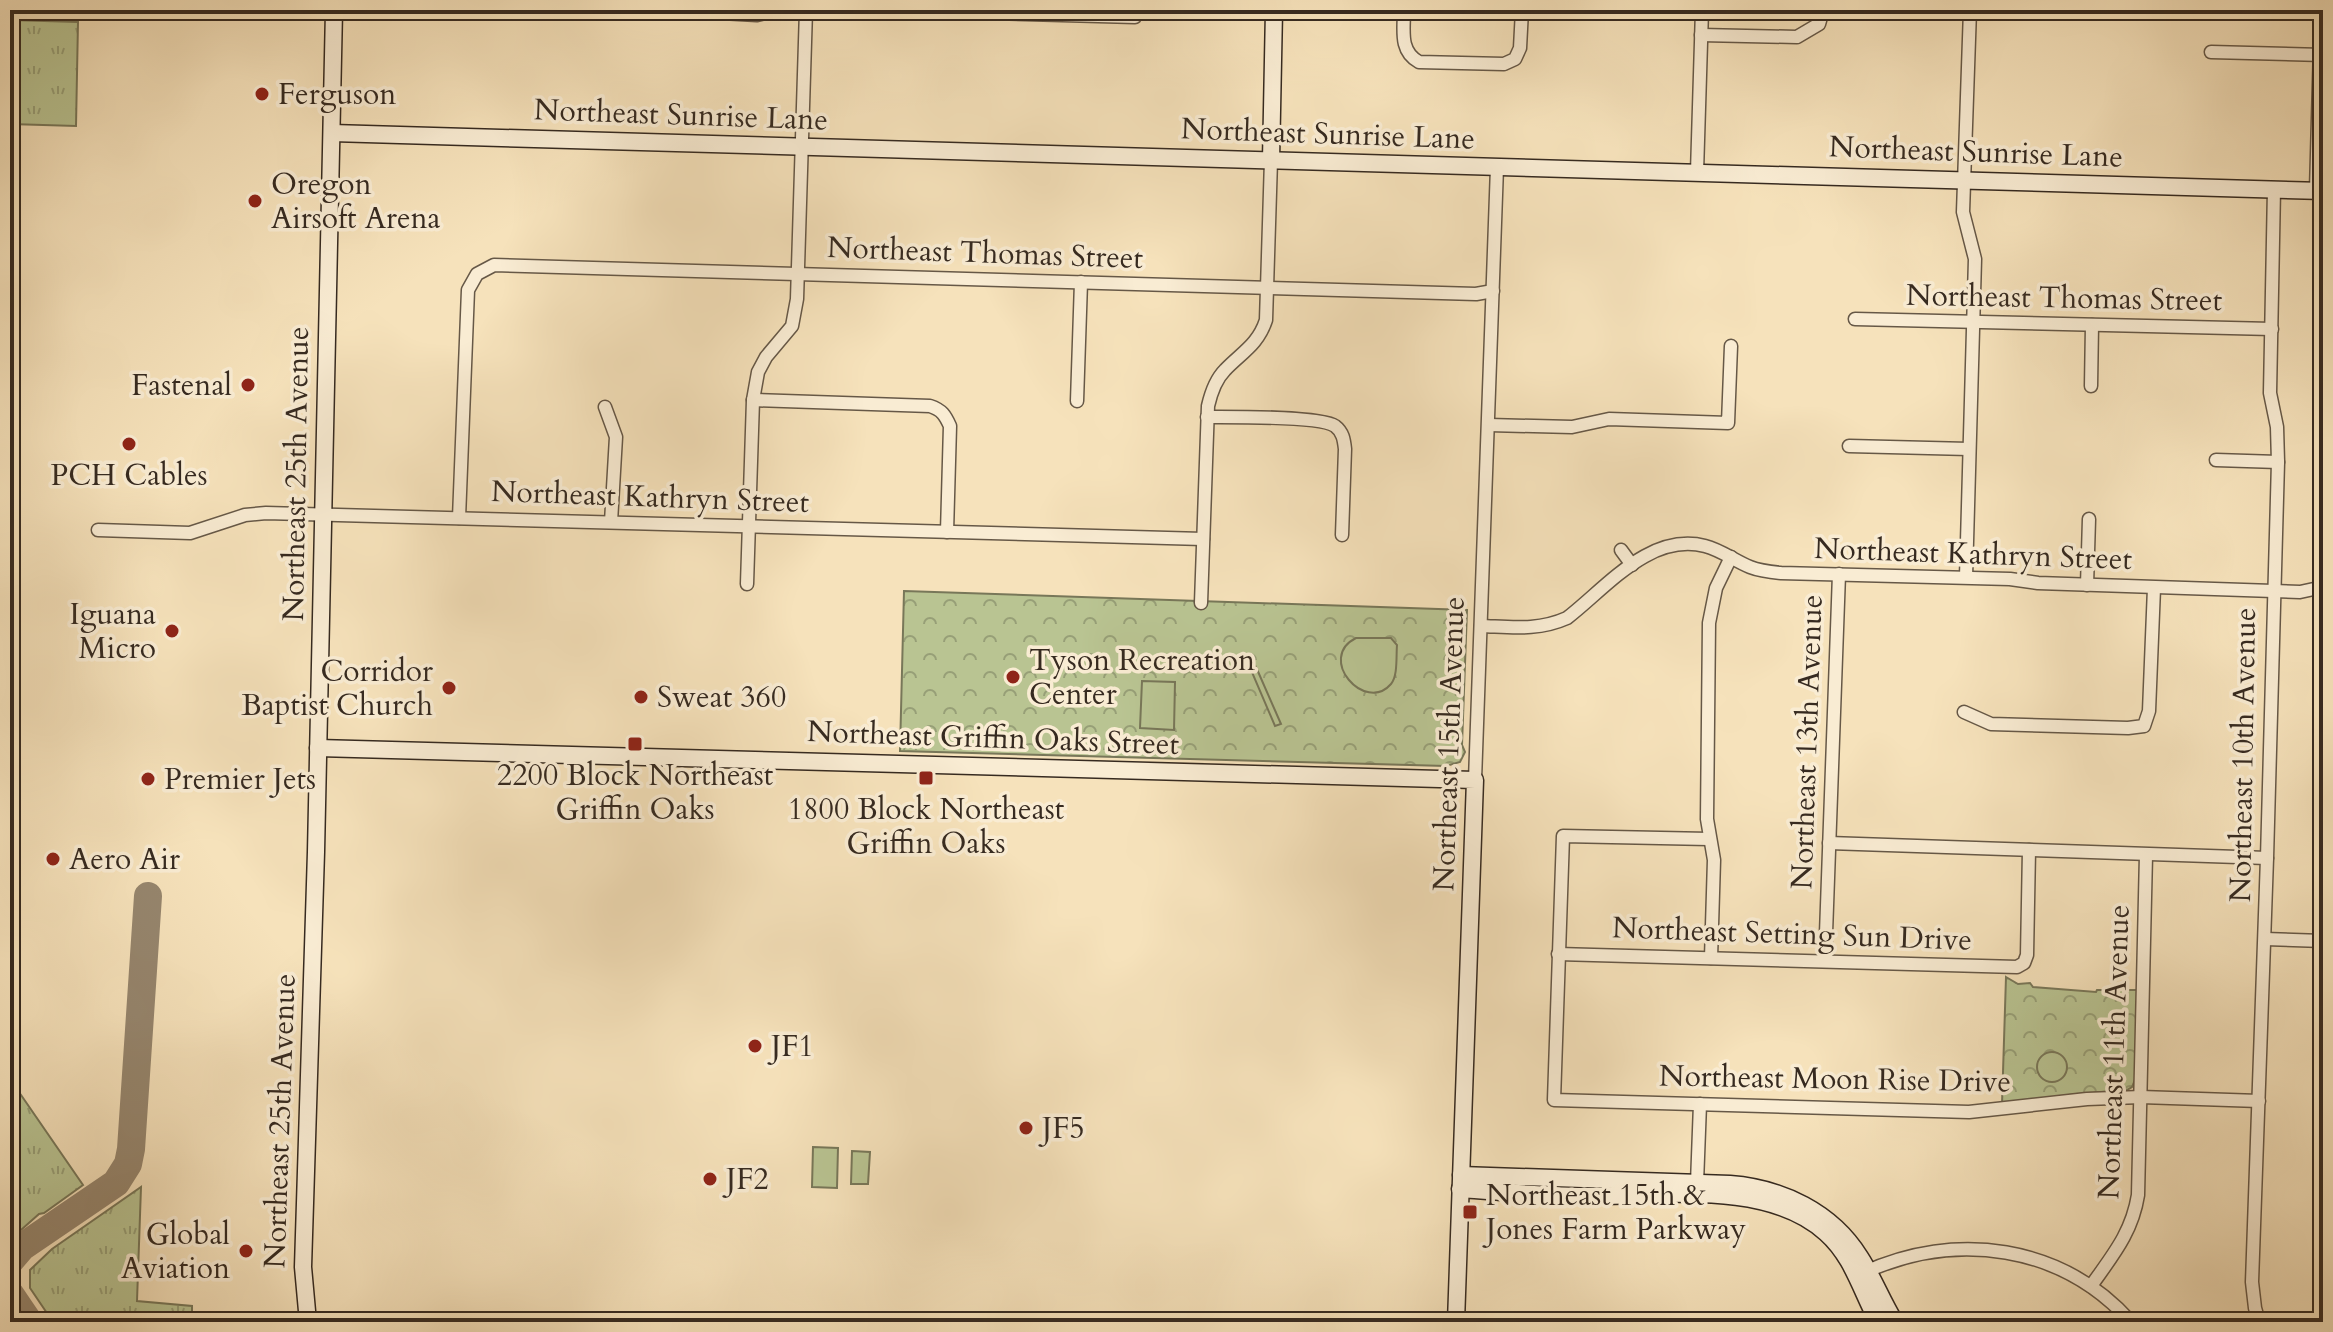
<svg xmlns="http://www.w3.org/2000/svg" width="2333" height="1332" font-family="Cardo,serif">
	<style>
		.grass { fill: url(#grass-tufts); stroke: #787759; stroke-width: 2 }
		.forest { fill: url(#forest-crowns); stroke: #787759; stroke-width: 2 }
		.garden { fill: #b9c492; stroke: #787759; stroke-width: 2 }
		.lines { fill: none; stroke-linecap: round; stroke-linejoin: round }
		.taxiway { stroke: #96866e; stroke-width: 28 }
		.street-casing { stroke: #665847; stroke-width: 15 }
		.secondary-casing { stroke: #362a20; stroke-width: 19 }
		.street { stroke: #f9ecd3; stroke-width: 12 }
		.secondary { stroke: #f9ecd3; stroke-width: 16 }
		.poi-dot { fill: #8f2418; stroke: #f9ecd3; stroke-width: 3 }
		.labels { text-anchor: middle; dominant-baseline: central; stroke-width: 7; stroke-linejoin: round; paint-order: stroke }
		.poi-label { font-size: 30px; fill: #362a20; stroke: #f9ecd3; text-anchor: start }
		.street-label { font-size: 30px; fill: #362a20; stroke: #f9ecd3 }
	</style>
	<defs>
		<pattern id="grass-tufts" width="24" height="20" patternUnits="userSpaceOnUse" patternTransform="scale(2)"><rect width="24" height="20" fill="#b9c492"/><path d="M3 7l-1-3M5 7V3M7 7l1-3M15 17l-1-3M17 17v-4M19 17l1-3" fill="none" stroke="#979f77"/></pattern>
		<pattern id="forest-crowns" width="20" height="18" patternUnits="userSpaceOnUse" patternTransform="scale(2)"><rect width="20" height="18" fill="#b9c492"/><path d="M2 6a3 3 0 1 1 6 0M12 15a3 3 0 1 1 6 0" fill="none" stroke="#979f77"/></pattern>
	</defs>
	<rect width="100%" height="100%" fill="#f6e2bb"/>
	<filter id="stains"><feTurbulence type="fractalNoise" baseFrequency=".0025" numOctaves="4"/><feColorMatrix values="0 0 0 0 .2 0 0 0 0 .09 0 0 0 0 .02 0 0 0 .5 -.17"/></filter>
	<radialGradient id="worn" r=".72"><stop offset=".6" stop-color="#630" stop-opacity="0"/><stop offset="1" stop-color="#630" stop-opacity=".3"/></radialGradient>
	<!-- grass -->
	<g class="grass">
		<polygon points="10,20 78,22 76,126 10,124"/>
		<polygon points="10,1079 83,1185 44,1213 39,1214 21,1230 17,1227 10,1231"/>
		<polygon points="141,1187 137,1301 192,1306 192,1322 53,1322 30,1288 30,1270 52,1249"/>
	</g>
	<!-- forest -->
	<g class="forest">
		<polygon points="904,591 1467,610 1462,745 1465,752 1460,762 1446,766 900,751"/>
		<polygon points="2006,977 2018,984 2030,983 2033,987 2096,992 2097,990 2138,990 2135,1080 2132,1087 2127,1090 2076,1094 2002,1104"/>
	</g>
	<!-- garden -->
	<g class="garden">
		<path d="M 1356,638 L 1391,638 L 1397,645 C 1396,656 1398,676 1391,684 C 1365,714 1316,658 1356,638 Z"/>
		<polygon points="1256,667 1281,724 1275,726 1251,670"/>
		<polygon points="1142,681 1175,682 1174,730 1140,728"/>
		<circle cx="2052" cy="1067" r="15"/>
		<polygon points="813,1147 838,1148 837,1188 812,1187"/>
		<polygon points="852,1151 870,1152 868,1184 851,1184"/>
	</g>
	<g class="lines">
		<!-- taxiway -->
		<g class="taxiway">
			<polyline points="10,1261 22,1247 116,1183 128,1164 131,1149 148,896"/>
			<polyline points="10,1294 29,1322"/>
		</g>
		<!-- street casing -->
		<g class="street-casing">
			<g id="street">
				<polyline points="698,10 703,12 757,15 777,10"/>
				<polyline points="883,10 1135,17"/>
				<path d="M 1404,10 C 1404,30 1399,51 1419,62 L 1504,64 L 1515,59 L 1520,48 L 1522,10"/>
				<polyline points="1701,35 1797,37 1819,24 1823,10"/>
				<polyline points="2211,52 2323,55"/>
				<polyline points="1697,172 1702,10"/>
				<polyline points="2316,190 2321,10"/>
				<polyline points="1855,319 2272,329"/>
				<polyline points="2091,386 2092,325"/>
				<path d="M 753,400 L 930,406 C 942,410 945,415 950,426 L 947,532"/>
				<polyline points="1077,401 1081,282"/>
				<polyline points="605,407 616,437 611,522"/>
				<path d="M 1207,417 C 1229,417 1321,416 1335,426 C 1343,432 1344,440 1345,449 L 1342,535"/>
				<polyline points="1489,425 1572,427 1609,419 1728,423 1731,346"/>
				<polyline points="1849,446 1969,449"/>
				<polyline points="2216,460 2278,462"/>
				<polyline points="459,518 468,290 477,274 494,265 1476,294 1493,291"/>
				<polyline points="98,530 190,533 245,515 266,513 1203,539"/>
				<polyline points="1621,550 1632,565"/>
				<polyline points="1966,577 1975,259 1963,212 1970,10"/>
				<polyline points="747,584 753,400 758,372 766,357 792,326 797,299 806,10"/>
				<polyline points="2087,585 2089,519"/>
				<path d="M 1201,603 L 1208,406 C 1211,393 1215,380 1225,370 C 1241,353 1258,345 1266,320 L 1271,160"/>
				<path d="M 1481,626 C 1511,627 1538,631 1567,618 C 1606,588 1650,532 1705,546 C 1721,550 1735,561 1750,567 C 1760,571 1770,572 1781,573 L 2010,579 L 2038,583 L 2300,592 L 2323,587"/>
				<polyline points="1964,712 1991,724 2128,728 2144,726 2149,711 2154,588"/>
				<polyline points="1475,780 1497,167"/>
				<polyline points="1709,839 1563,836 1554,1100 1969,1112 2087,1099 2141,1097 2259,1101"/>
				<polyline points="1829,843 2267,858"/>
				<polyline points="2265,939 2323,941"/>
				<polyline points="1558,954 2017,967 2024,963 2027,955 2029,850"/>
				<polyline points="1711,958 1714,860 1707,819 1709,623 1716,588 1731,557"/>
				<polyline points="1825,961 1839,574"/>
				<polyline points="1697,1183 1700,1104"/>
				<path d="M 1863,1273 C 1956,1230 2062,1245 2131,1322"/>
				<path d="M 2091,1286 C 2112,1256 2132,1233 2138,1195 L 2146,855"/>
				<polyline points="2259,1322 2255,1308 2252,1282 2267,858 2278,462 2277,427 2270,393 2274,189"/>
			</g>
		</g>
		<!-- secondary casing -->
		<g class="secondary-casing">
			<g id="secondary">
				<polyline points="332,133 2323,191"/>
				<polyline points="1271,160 1274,10"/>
				<polyline points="318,748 1475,780 1456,1322"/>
				<path d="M 1461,1175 L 1730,1184 C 1782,1188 1832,1212 1860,1257 C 1873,1277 1882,1301 1895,1322"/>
				<path d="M 1460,1189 C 1507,1192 1554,1197 1601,1196 C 1670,1195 1770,1182 1826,1233 C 1853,1257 1861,1291 1878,1322"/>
				<polyline points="308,1322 303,1267 316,852 334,10"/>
			</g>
		</g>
		<!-- street -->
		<use href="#street" class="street"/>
		<!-- secondary -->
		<use href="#secondary" class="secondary"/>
	</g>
	<!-- markers -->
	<g class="poi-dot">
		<circle cx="262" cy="94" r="8"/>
		<circle cx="255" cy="201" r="8"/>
		<circle cx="248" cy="385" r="8"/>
		<circle cx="129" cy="444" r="8"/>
		<circle cx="172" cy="631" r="8"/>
		<circle cx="1013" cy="677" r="8"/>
		<circle cx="449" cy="688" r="8"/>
		<circle cx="641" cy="697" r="8"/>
		<rect x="627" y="736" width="16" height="16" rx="4"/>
		<rect x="918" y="770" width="16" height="16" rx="4"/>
		<circle cx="148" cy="779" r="8"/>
		<circle cx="53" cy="859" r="8"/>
		<circle cx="755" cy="1046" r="8"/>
		<circle cx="1026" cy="1128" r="8"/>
		<circle cx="710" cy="1179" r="8"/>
		<rect x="1462" y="1204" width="16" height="16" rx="4"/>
		<circle cx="246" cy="1251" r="8"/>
	</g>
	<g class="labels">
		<!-- poi labels -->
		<g class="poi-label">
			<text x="278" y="94">Ferguson</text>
			<text x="271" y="184">Oregon<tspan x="271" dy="34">Airsoft Arena</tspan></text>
			<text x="232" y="385" text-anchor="end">Fastenal</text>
			<text x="129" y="475" text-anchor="middle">PCH Cables</text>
			<text x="156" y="614" text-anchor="end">Iguana<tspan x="156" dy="34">Micro</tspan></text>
			<text x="1029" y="660">Tyson Recreation<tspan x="1029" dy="34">Center</tspan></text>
			<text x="433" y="671" text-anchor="end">Corridor<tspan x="433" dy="34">Baptist Church</tspan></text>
			<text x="657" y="697">Sweat 360</text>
			<text x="635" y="775" text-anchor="middle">2200 Block Northeast<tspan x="635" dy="34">Griffin Oaks</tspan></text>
			<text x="164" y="779">Premier Jets</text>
			<text x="926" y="809" text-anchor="middle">1800 Block Northeast<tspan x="926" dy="34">Griffin Oaks</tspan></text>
			<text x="69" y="859">Aero Air</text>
			<text x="771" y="1046">JF1</text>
			<text x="1042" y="1128">JF5</text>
			<text x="726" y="1179">JF2</text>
			<text x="1486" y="1195">Northeast 15th &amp;<tspan x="1486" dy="34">Jones Farm Parkway</tspan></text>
			<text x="230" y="1234" text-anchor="end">Global<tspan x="230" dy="34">Aviation</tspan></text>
		</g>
		<!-- street labels -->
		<g class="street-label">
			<text transform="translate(681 115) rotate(2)">Northeast Sunrise Lane</text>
			<text transform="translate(1328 134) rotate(2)">Northeast Sunrise Lane</text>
			<text transform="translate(1976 152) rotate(2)">Northeast Sunrise Lane</text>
			<text transform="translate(985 253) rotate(2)">Northeast Thomas Street</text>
			<text transform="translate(2064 298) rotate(1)">Northeast Thomas Street</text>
			<text transform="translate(296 474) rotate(-89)">Northeast 25th Avenue</text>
			<text transform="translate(650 497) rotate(2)">Northeast Kathryn Street</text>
			<text transform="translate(1973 554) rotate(2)">Northeast Kathryn Street</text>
			<text transform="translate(993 738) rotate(2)">Northeast Griffin Oaks Street</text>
			<text transform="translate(1807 742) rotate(-88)">Northeast 13th Avenue</text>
			<text transform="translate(1449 744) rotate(-88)">Northeast 15th Avenue</text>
			<text transform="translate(2243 755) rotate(-89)">Northeast 10th Avenue</text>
			<text transform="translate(1792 934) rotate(2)">Northeast Setting Sun Drive</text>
			<text transform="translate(2114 1052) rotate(-88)">Northeast 11th Avenue</text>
			<text transform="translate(1835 1079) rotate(1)">Northeast Moon Rise Drive</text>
			<text transform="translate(280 1121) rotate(-88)">Northeast 25th Avenue</text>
		</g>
	</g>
	<!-- margin -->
	<rect width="2333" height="1332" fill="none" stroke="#f6e2bb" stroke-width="40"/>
	<rect x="12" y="12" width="2309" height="1308" fill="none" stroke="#362a20" stroke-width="4"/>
	<rect x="20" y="20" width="2293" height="1292" fill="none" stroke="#362a20" stroke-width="2"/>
	<rect width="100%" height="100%" filter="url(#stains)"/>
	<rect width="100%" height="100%" fill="url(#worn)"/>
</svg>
